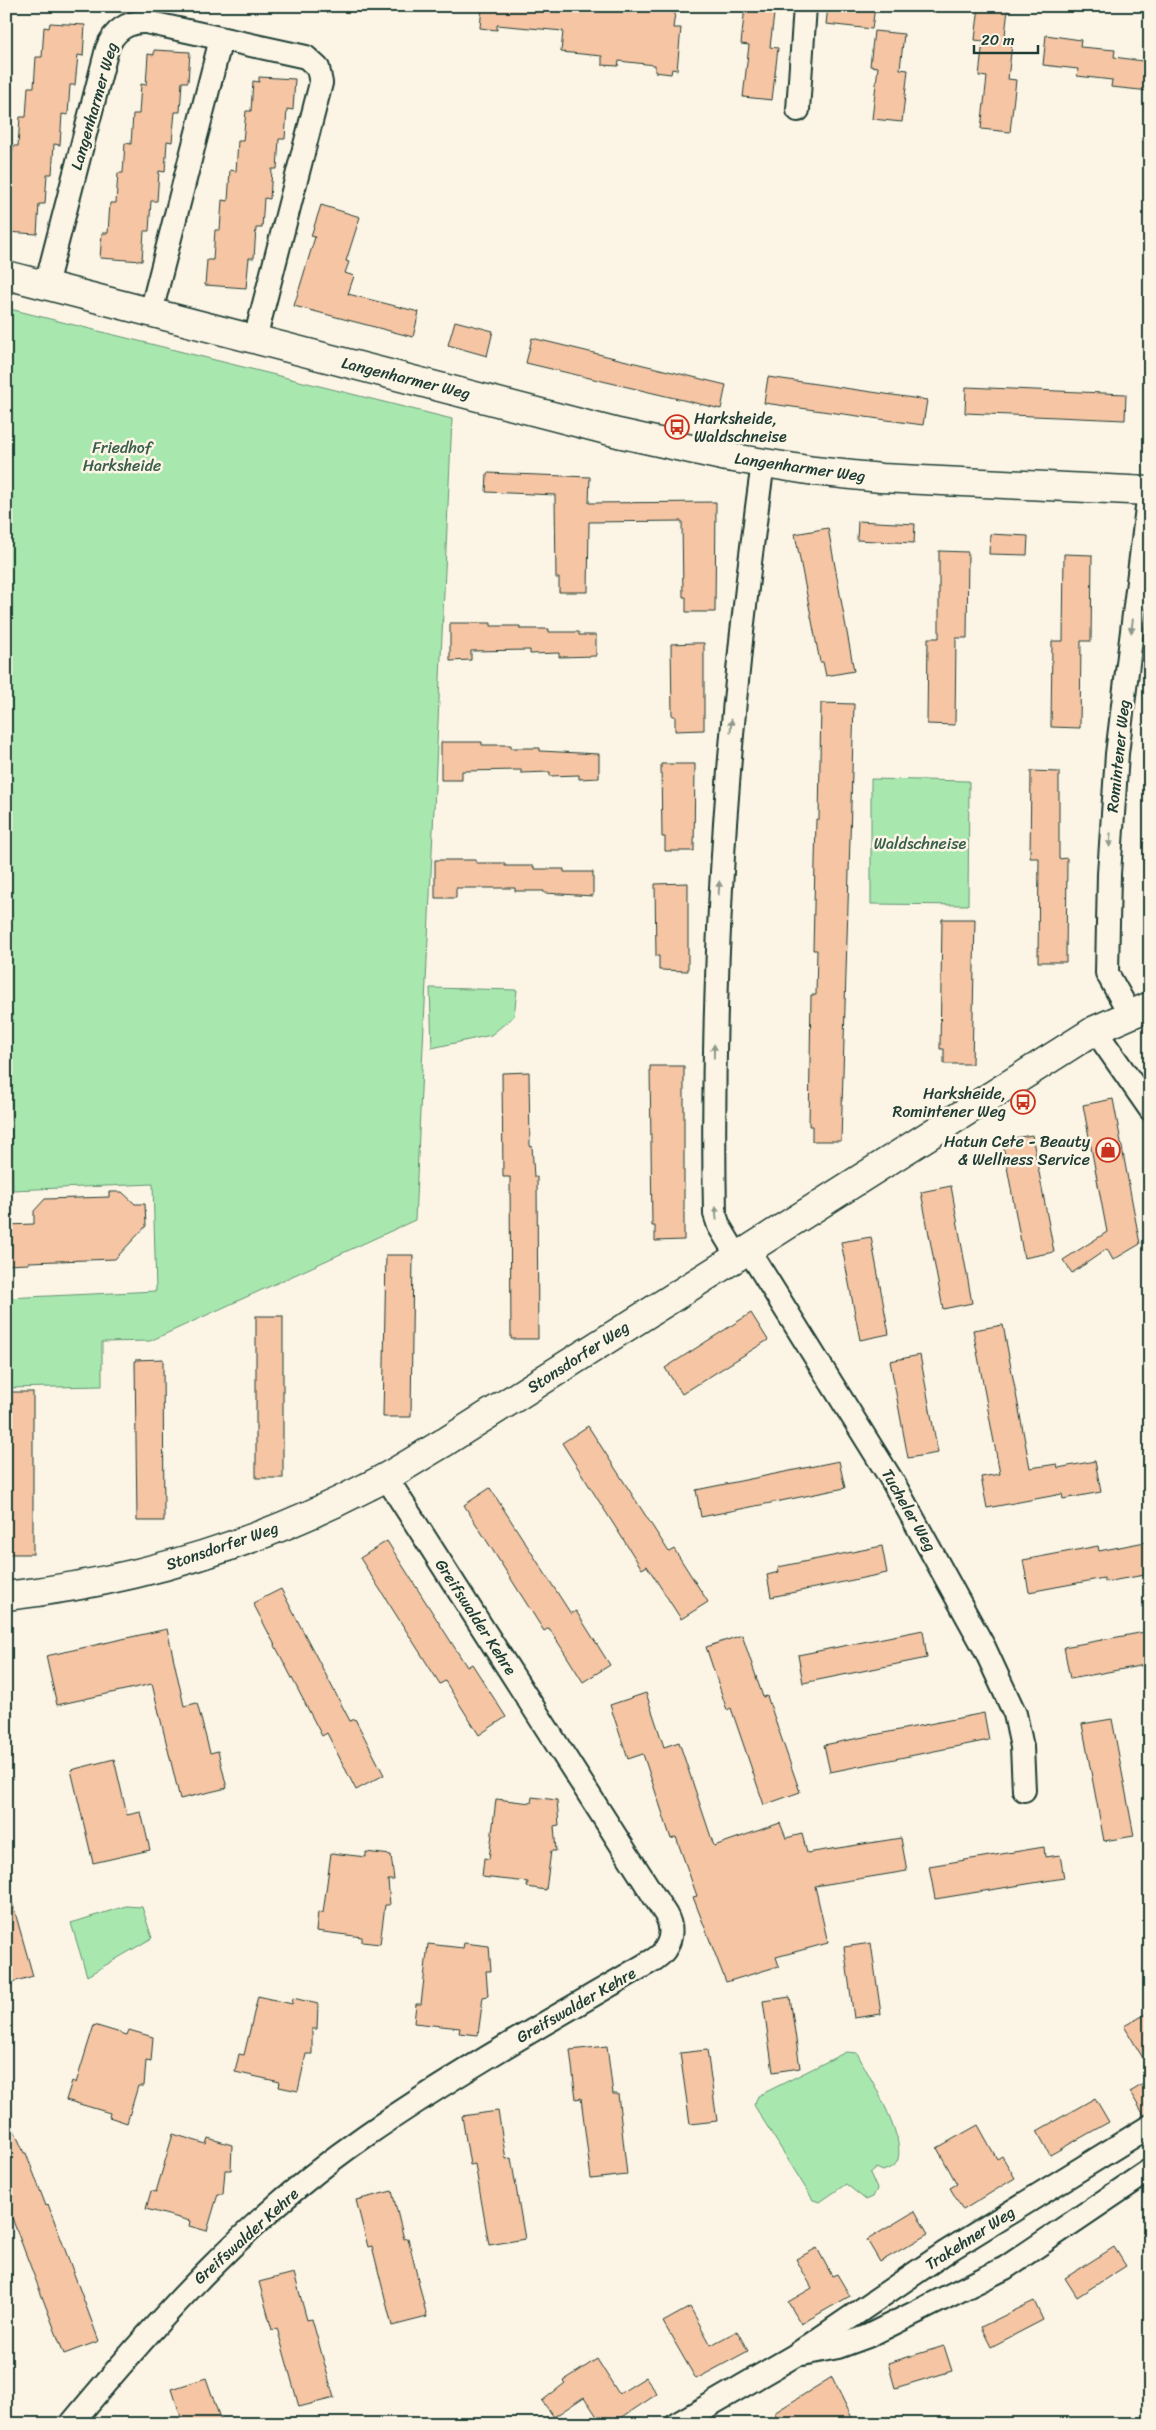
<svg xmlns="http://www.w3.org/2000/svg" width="1156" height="2430" font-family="Sriracha,sans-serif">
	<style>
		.green { fill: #a8e8af; stroke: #649272 }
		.building { fill: #f5c5a4; stroke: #1f3d34 }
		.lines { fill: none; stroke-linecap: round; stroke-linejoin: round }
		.street-casing { stroke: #1f3d34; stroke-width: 26 }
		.secondary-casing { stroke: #1f3d34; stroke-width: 31 }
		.street { stroke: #fcf5e5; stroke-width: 22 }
		.secondary { stroke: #fcf5e5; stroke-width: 28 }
		.oneway { fill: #8e998c }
		.labels { text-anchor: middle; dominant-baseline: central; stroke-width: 5; stroke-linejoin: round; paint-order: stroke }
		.street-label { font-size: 16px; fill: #1f3d34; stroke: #fcf5e5 }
		.poi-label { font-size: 16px; fill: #1f3d34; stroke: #fcf5e5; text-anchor: end }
		.park-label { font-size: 16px; fill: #3a5f4d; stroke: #fcf5e5 }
	</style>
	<rect width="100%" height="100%" fill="#fcf5e5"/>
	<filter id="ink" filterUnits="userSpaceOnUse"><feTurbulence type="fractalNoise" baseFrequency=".02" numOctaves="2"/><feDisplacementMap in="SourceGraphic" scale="10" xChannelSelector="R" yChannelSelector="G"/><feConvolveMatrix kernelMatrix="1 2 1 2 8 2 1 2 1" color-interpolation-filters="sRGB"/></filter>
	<g filter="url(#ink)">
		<!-- green -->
		<g class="green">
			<polygon points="6,308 452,419 415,1220 150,1341 102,1342 102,1386 6,1388 6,1298 156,1291 153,1184 13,1190 11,1103 6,1102"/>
			<polygon points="871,779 969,781 968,905 871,904"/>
			<polygon points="430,988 517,990 514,1016 491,1035 432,1048"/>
			<polygon points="126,1906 142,1907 152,1938 87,1976 71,1923"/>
			<path d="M 846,2052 L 857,2053 C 869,2076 905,2135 898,2159 C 896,2166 890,2168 883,2171 L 876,2168 L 870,2173 L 877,2189 L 873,2197 L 866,2200 L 846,2184 L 820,2202 L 813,2200 L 754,2105 L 758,2096 Z"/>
		</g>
		<!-- building -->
		<g class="building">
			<polygon points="482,6 676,6 673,28 681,28 677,70 672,69 671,74 655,72 655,65 619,61 618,66 602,65 602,56 561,52 563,31 497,25 497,30 480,28"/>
			<polygon points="745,6 775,6 770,47 778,48 772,100 743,97 749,45 741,44"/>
			<polygon points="828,6 875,6 872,29 826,24"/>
			<polygon points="979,6 1008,9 1004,44 1012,44 1008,79 1016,80 1010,132 981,129 987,77 979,76 983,41 975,40"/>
			<polygon points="50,23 85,25 83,56 78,55 75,85 70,85 68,115 62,114 60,145 54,144 52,174 47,174 45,204 39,204 37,234 6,232 6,176 11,176 13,146 18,146 20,117 26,117 28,87 34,87 36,57 42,57 44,27 49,28"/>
			<polygon points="874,31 904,34 900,69 908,70 902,122 872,119 878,67 870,66"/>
			<polygon points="1046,35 1081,40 1080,47 1115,50 1114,57 1150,62 1150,91 1111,87 1112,80 1077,76 1078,69 1043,65"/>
			<polygon points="154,50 190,52 188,82 182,82 180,112 175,112 172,142 167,141 165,172 159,171 157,201 151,201 149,231 144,231 142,261 100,258 102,233 108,233 110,203 116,203 118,173 123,173 125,143 131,144 133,114 139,114 141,84 146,85 148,54 154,55"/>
			<polygon points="259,77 295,79 293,110 287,109 285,139 279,139 277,169 272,169 270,199 264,198 262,228 256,228 254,258 249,258 246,288 205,285 207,260 213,260 215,230 220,230 222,200 228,201 230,170 236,171 238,141 243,141 246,111 251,111 253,81 259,82"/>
			<polygon points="321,205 360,217 346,261 349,262 345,273 354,276 348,294 419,312 413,337 294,306 315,237 311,236"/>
			<polygon points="455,321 493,331 487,356 448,345"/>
			<polygon points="532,338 726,385 721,409 526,363"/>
			<polygon points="768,377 927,400 923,425 764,403"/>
			<polygon points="966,387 1126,394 1125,420 965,413"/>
			<polygon points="487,473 590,477 589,503 716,502 715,612 686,612 686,597 683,597 682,521 589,522 588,592 559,592 559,578 556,578 555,495 486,492"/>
			<polygon points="858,521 915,524 914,543 857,540"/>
			<polygon points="828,528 854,671 826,676 823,662 820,662 795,534"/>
			<polygon points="990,534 1028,536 1027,555 989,554"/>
			<polygon points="939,551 968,552 967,638 956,638 955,725 927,724 928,638 939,638"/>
			<polygon points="1064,554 1092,555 1091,641 1081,641 1080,728 1051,727 1052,641 1063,641"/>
			<polygon points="450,623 491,623 491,626 520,626 520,629 549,629 549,632 579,632 579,635 596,635 596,656 559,657 559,653 530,654 530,650 471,651 471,660 450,661"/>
			<polygon points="695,643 704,643 704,730 675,731 675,716 672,716 671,644"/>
			<polygon points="821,703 854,704 841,1141 812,1141 812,1126 809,1126 811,995 816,995 817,950 813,950 816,819 819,819"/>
			<polygon points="441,742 482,742 482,745 511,745 511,748 540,748 540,751 599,754 599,778 579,779 579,775 550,776 550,772 521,773 521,770 462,771 462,780 441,780"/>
			<polygon points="661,764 695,764 694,851 665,851 665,837 662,837"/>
			<polygon points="1031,771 1059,772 1059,859 1067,858 1066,962 1038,962 1039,858 1030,858"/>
			<polygon points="435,860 476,860 476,863 505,863 505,866 534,866 534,869 564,869 564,872 593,872 593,896 544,893 544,891 515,891 515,888 456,888 456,898 435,898"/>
			<polygon points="688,883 688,971 659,970 659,956 656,956 655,884"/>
			<polygon points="942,919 975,919 972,1064 944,1064 944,1049 940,1049"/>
			<polygon points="650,1066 684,1066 684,1240 655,1241 655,1226 652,1226"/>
			<polygon points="529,1072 530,1147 532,1146 534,1177 537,1177 538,1339 511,1339 510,1177 503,1177 502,1073"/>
			<polygon points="1113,1099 1140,1244 1113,1260 1107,1249 1072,1273 1063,1260 1107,1232 1083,1105"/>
			<polygon points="1032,1135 1054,1252 1024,1258 1002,1140"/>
			<polygon points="951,1186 972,1303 943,1309 921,1192"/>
			<polygon points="109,1192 122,1192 135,1204 145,1204 146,1226 115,1259 29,1262 29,1264 6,1265 6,1225 34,1224 34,1211 45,1199 109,1197"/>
			<polygon points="871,1237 889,1334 860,1340 841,1242"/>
			<polygon points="386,1255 413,1255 411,1417 383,1417"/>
			<polygon points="751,1313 768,1340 682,1394 665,1368"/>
			<rect x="256" y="1316" width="27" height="162"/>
			<polygon points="1003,1325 1030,1468 1057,1464 1058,1468 1095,1461 1101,1492 1063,1499 1062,1494 987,1508 981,1477 1000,1474 973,1330"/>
			<polygon points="920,1355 938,1453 908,1458 890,1361"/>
			<polygon points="163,1359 164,1521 137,1521 135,1360"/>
			<rect x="6" y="1392" width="27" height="162"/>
			<polygon points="588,1426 669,1552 674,1549 708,1602 681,1619 647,1566 642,1569 562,1443"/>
			<polygon points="839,1461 845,1488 701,1517 696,1490"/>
			<polygon points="490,1488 571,1614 576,1611 610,1665 583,1682 549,1628 544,1631 464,1505"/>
			<polygon points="387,1541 467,1667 472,1664 506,1717 479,1735 445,1681 440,1684 360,1558"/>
			<polygon points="1150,1541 1150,1574 1105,1582 1104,1578 1029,1592 1023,1560 1098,1546 1099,1551"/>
			<polygon points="882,1546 887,1573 771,1597 767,1575 779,1572 778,1567"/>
			<polygon points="281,1589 350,1721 355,1719 384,1775 356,1790 327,1733 322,1736 253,1603"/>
			<polygon points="167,1629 184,1706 197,1703 210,1753 218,1751 227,1788 180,1799 152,1684 57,1705 46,1656"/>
			<polygon points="923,1630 927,1658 803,1683 798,1655"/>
			<polygon points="1150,1631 1150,1664 1070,1679 1064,1647"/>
			<polygon points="742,1635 763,1697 767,1696 800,1792 764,1805 731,1708 727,1710 706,1647"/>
			<polygon points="646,1693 664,1747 679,1742 714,1846 780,1823 786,1838 802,1834 807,1853 901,1838 907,1871 815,1886 828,1943 776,1957 779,1966 726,1982 693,1897 697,1896 676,1837 671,1839 643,1754 628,1759 610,1705"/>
			<polygon points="984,1713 989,1740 830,1772 824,1745"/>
			<polygon points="1112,1719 1134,1836 1104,1841 1082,1724"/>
			<polygon points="114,1759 127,1815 141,1812 150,1850 93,1863 71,1770"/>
			<polygon points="532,1797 557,1800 559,1825 554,1826 556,1851 551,1851 546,1890 527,1887 528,1882 482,1877 484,1858 489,1859 496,1799 531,1803"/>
			<polygon points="1044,1847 1045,1857 1060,1855 1064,1878 935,1899 929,1866"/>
			<polygon points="366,1852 391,1855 394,1880 388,1880 390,1905 385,1905 380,1944 362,1942 362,1937 316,1931 318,1912 323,1913 331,1853 366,1857"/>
			<polygon points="11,1898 33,1976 6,1984 6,1899"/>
			<polygon points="464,1943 489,1946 491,1971 486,1971 488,1996 483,1997 478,2035 459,2033 460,2028 414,2023 416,2004 421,2004 428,1944 463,1948"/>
			<polygon points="871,1943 881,2014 854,2018 844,1947"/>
			<polygon points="258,1996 292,2004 293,1998 318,2004 317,2029 312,2029 312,2054 306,2054 298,2091 279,2087 280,2082 235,2072 239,2054 244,2055"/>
			<polygon points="790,1997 800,2068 773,2072 763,2001"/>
			<polygon points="1150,2012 1150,2070 1124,2026"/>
			<polygon points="94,2025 127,2035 129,2030 153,2037 151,2062 146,2061 144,2086 138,2086 127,2123 109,2117 110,2113 66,2100 72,2081 76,2083"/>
			<polygon points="607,2046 613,2094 618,2094 627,2175 591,2179 581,2098 576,2099 570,2050"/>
			<polygon points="707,2050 717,2121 690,2124 680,2053"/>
			<polygon points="1150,2080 1150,2113 1144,2115 1130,2092"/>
			<polygon points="1095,2098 1109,2122 1050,2155 1037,2131"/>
			<polygon points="6,2111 24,2153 26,2153 46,2206 48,2204 99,2341 64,2354 12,2218 10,2219 6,2208"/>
			<polygon points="498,2111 506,2159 511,2158 525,2239 489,2245 475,2164 470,2165 462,2116"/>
			<polygon points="978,2125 997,2159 1002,2156 1015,2178 963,2210 950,2188 957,2184 937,2148"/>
			<polygon points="173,2134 206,2144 208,2138 232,2145 231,2170 225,2170 223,2194 218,2194 207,2231 189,2226 190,2221 146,2209 151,2191 156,2192"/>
			<polygon points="392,2191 404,2239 408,2238 427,2317 392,2326 372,2246 368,2247 356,2200"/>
			<polygon points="915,2211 928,2234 880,2262 867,2240"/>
			<polygon points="1114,2247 1126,2266 1077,2297 1065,2278"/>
			<polygon points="817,2248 832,2276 837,2274 850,2296 801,2324 788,2302 812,2288 796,2259"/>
			<polygon points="294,2273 307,2320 312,2319 334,2398 299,2407 277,2328 272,2330 259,2282"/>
			<polygon points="1034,2301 1043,2320 991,2347 981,2327"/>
			<polygon points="690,2307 711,2345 737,2331 748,2351 696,2379 663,2322"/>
			<polygon points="944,2346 952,2371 895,2388 888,2363"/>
			<polygon points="597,2359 619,2394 646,2377 657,2394 612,2424 602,2424 584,2397 554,2417 542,2401 565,2383 563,2381"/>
			<polygon points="832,2377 855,2424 781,2424 774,2413"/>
			<polygon points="206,2378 222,2424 183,2424 172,2389"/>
		</g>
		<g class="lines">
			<!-- street casing -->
			<g class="street-casing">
				<g id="street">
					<polyline points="798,110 805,6"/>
					<path d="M 46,285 L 107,49 C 113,31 128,21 146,22 L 306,57 L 318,68 L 321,83 L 255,339"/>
					<polyline points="151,312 221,39"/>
					<polyline points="1131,1016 1107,973 1109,874 1117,754 1149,491"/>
					<polyline points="1095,1030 1150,1109"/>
					<polyline points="748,1249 893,1482 984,1647 1015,1714 1022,1747 1024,1790"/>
					<path d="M 737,1256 L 719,1226 L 715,1214 C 710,962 728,712 763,463"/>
					<polyline points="802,2354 838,2347 868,2336 1005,2268 1150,2170"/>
					<path d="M 71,2424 C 159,2318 251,2215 365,2136 C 458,2072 557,2016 655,1959 C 670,1949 675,1931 666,1915 L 386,1477"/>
					<polyline points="677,2424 794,2356 946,2252 1150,2126"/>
				</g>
			</g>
			<!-- secondary casing -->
			<g class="secondary-casing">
				<g id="secondary">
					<polyline points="6,275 618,433 727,457 814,471 881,478 1150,491"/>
					<path d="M 6,1596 C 132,1582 254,1546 367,1487 C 394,1474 419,1457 445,1442 L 1095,1030 L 1150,1006"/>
				</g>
			</g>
			<!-- street -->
			<use href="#street" class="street"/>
			<!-- secondary -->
			<use href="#secondary" class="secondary"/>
		</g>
		<!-- one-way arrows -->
		<defs><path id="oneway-solid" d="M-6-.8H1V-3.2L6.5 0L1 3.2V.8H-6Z" transform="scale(1.25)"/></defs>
		<g class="oneway">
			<use href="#oneway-solid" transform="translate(1132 626) rotate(97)"/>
			<use href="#oneway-solid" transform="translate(731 726) rotate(-85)"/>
			<use href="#oneway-solid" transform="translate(1110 840) rotate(94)"/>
			<use href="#oneway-solid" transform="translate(719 888) rotate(-87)"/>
			<use href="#oneway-solid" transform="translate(714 1051) rotate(-89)"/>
			<use href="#oneway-solid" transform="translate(716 1213) rotate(-95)"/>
		</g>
	</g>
	<!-- icons -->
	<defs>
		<g id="bus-ring" transform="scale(1.25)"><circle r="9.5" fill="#fcf5e5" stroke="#c8321e" stroke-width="1.5"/><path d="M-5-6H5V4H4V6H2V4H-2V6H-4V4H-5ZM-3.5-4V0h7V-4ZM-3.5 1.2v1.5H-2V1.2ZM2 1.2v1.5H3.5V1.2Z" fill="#c8321e"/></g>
		<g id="shop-ring" transform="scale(1.25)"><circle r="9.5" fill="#fcf5e5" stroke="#c8321e" stroke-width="1.5"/><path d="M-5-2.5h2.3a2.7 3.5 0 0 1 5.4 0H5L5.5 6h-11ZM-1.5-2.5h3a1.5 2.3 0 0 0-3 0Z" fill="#c8321e"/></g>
	</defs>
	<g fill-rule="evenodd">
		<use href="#bus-ring" x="677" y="427"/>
		<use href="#bus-ring" x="1023" y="1102"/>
		<use href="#shop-ring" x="1108" y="1150"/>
	</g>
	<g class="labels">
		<!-- street labels -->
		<g class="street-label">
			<text transform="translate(94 106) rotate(-74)">Langenharmer Weg</text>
			<text transform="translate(406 378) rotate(14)">Langenharmer Weg</text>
			<text transform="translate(800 467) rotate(8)">Langenharmer Weg</text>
			<text transform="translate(1118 756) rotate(-84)">Romintener Weg</text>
			<text transform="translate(578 1357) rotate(-33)">Stonsdorfer Weg</text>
			<text transform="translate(909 1510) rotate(60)">Tucheler Weg</text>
			<text transform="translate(222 1546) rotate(-19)">Stonsdorfer Weg</text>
			<text transform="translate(476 1617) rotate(57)">Greifswalder Kehre</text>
			<text transform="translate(576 2005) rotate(-30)">Greifswalder Kehre</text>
			<text transform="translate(246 2236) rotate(-42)">Greifswalder Kehre</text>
			<text transform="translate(970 2238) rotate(-33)">Trakehner Weg</text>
		</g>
		<!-- poi labels -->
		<g class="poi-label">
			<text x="694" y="418" text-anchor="start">Harksheide,<tspan x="694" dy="18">Waldschneise</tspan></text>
			<text x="1006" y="1093">Harksheide,<tspan x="1006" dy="18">Romintener Weg</tspan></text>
			<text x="1090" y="1141">Hatun Cete - Beauty<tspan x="1090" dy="18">&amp; Wellness Service</tspan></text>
		</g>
		<!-- park labels -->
		<g class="park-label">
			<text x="122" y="447">Friedhof<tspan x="122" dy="18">Harksheide</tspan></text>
			<text x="920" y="843">Waldschneise</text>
		</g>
	</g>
	<!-- margin -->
	<rect width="1156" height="2430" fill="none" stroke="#fcf5e5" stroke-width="25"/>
	<rect x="12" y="12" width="1131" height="2405" fill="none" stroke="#1f3d34" stroke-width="2" filter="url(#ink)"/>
	<!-- scale -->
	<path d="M974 45v8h64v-8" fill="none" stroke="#1f3d34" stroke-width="2.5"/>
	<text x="981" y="45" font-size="15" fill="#1f3d34" stroke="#fcf5e5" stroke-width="4" paint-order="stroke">20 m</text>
</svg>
